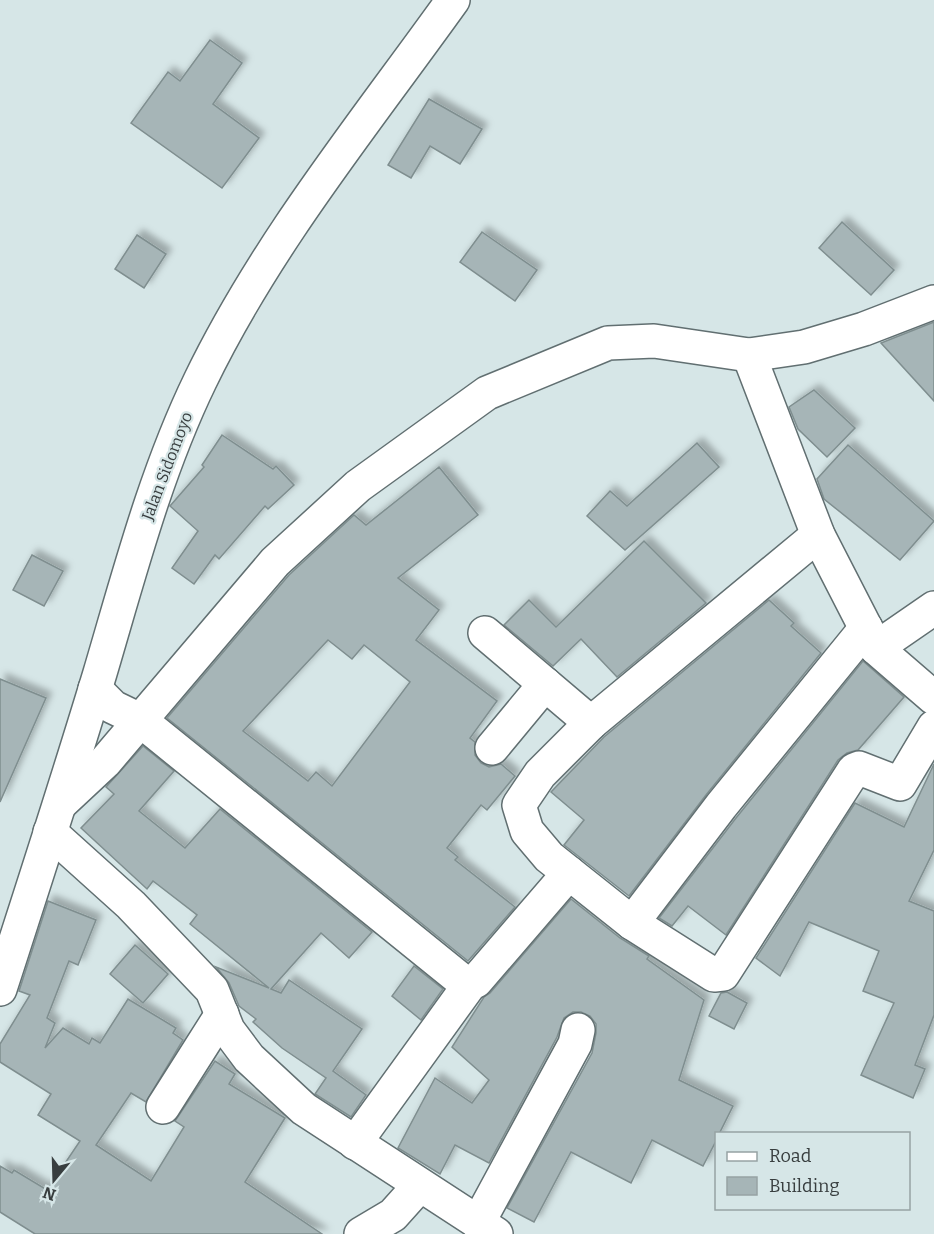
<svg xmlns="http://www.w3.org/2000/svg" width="934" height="1234" font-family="Bitter,serif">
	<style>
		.building { fill: #a6b5b7; stroke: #7f8e8f; stroke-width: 1.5; fill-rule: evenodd; filter: url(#shadow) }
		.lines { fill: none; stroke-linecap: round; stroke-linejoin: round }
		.minor-casing { stroke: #616f71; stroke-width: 36 }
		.secondary-casing { stroke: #616f71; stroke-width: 36 }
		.minor { stroke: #fff; stroke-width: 33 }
		.secondary { stroke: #fff; stroke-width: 33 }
		.labels { text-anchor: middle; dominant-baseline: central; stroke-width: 4.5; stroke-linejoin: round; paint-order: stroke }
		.street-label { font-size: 16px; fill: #383e3f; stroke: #d6e6e7 }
	</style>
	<defs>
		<filter id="shadow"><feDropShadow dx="5.5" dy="-5.5" stdDeviation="3" flood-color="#0004"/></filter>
	</defs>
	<rect width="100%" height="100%" fill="#d6e6e7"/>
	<!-- building -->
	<g class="building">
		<polygon points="210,40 242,63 213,104 259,138 222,188 131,123 168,72 180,81"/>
		<polygon points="429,99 482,129 460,164 430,146 411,178 388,165"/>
		<polygon points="842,222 894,270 871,295 819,248"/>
		<polygon points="482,232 537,270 515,301 460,262"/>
		<polygon points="137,235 166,254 144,288 115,269"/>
		<polygon points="934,322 934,401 881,343"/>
		<polygon points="814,390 855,428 827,457 798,429 789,407"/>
		<polygon points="222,435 273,469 276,466 294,485 268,509 265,506 219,559 215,555 194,584 172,568 198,531 170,506 204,467 202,465"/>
		<polygon points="697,443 719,467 625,550 587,516 610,491 627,506"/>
		<polygon points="848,445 934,521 900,560 824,499 817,479"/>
		<path d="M 439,467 L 478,515 L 398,578 L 439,610 L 416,640 L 497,701 L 470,738 L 475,742 L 475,755 L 481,763 L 489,767 L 501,764 L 515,776 L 487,810 L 481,805 L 447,848 L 458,857 L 455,860 L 515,907 L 468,961 L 167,718 L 289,575 L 354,515 L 366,525 ZM 328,640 L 352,659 L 364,645 L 410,682 L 332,786 L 316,772 L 308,781 L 243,731 Z"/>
		<polygon points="644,541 706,603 617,677 581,639 553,666 504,625 529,600 556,627"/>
		<polygon points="32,555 63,571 44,606 13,590"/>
		<polygon points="769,600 794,623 791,626 821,653 706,795 629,896 564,845 584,820 551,792 604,737"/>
		<polygon points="863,661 904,697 858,750 847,753 838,760 726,935 688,906 672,926 659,918 736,818"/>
		<polygon points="0,679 46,698 0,802"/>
		<polygon points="143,746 174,771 139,811 185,848 220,809 372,932 349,958 321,933 271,989 281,993 289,980 362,1029 333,1071 366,1095 351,1117 315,1094 326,1078 282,1048 253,1022 256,1019 239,1006 229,983 216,967 269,988 190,924 197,915 153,881 147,889 81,828 114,794 106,787"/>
		<polygon points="934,764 934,850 909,901 934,911 934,1015 915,1065 925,1069 913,1098 861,1075 894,1003 863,991 879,951 809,922 780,976 756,958 855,803 904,827"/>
		<polygon points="571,899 620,938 649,956 647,959 704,1000 679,1080 733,1106 719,1134 717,1134 717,1139 703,1166 652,1140 631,1183 571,1152 534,1222 507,1208 592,1053 596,1033 596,1024 590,1016 581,1012 573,1012 564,1018 557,1037 489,1163 455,1145 440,1174 398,1148 435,1078 472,1103 489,1080 452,1047 484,997 490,993"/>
		<polygon points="48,901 96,920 78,965 69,961 47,1018 55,1023 45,1048 63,1028 89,1044 92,1038 100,1043 128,999 176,1028 173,1033 183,1040 146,1102 131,1093 96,1145 151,1181 184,1127 175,1121 215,1061 235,1074 229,1084 285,1118 245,1182 322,1234 35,1234 0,1212 0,1166 12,1173 14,1170 47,1190 80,1141 38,1115 51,1094 0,1062 0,1044 30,995 19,991"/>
		<polygon points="135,945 168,974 143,1003 110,974"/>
		<polygon points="414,966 443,989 421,1020 392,996"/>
		<polygon points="727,992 747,1003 734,1029 709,1016 721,993"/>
	</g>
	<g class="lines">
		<!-- minor casing -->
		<g class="minor-casing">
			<g id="minor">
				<polyline points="749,355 818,535 876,648 934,698"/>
				<polyline points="818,535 591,723 540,774 519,805 527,831 549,857 632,923 714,975 723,974 854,770 859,768 900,784 934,727"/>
				<polyline points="485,633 591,723"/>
				<polyline points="876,648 934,608"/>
				<polyline points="95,689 113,707 140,720 465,983 476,981 569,873"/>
				<polyline points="492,748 545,684"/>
				<polyline points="60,804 105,762 275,562 358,486 487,393 608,343 654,341 749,355 804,347 864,329 934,302"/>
				<polyline points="50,832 131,905 212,990 228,1030 249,1058 304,1109 496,1234"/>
				<polyline points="632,923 721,806 866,628"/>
				<polyline points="163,1107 222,1014"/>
				<polyline points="355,1143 470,984"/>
				<polyline points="478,1223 575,1044 578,1030"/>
				<polyline points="361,1234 393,1215 419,1186"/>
			</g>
		</g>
		<!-- secondary casing -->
		<g class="secondary-casing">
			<path id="secondary" d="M 0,989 C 34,884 68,779 100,673 C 129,575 155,474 200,381 C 266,244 365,123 453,0"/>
		</g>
		<!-- minor -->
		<use href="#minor" class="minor"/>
		<!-- secondary -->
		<use href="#secondary" class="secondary"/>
	</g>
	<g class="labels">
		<!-- street labels -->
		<g class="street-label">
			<text transform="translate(167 466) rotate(-69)">Jalan Sidomoyo</text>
		</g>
	</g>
	<!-- legend -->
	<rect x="715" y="1132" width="195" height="78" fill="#d6e6e7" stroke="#97a3a4" stroke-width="1.5"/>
	<rect x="727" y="1152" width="30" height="9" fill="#ffffff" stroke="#97a3a4" stroke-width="1.5"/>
	<text x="769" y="1162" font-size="18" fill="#383e3f">Road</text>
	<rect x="727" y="1177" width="30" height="18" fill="#a6b5b7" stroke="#97a3a4" stroke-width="1.5"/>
	<text x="769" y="1192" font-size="18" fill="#383e3f">Building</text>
	<!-- north arrow -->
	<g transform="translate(54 1180) rotate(199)" stroke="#d6e6e7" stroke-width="4.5" paint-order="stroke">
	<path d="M0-4.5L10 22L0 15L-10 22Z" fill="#383e3f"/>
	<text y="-9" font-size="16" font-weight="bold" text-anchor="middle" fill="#383e3f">N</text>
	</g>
</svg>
